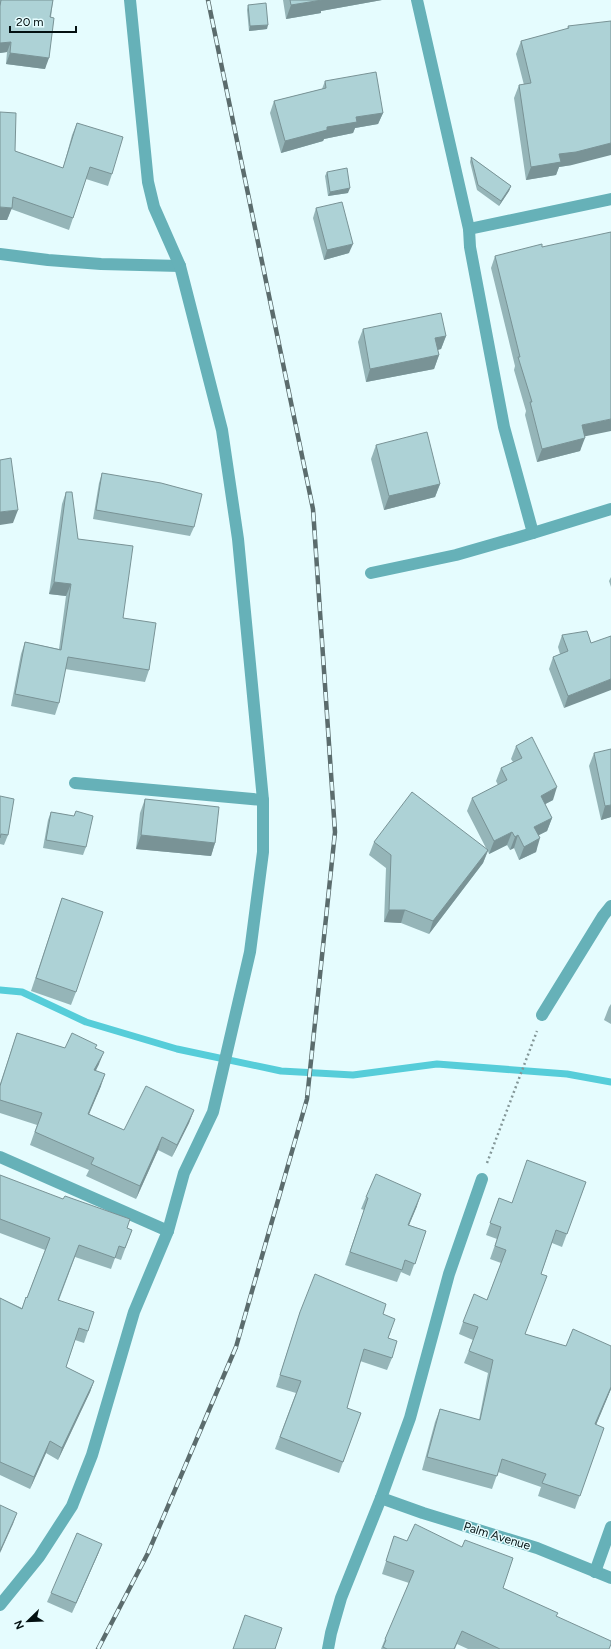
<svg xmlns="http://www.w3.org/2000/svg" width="611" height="1649" font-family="Figtree,sans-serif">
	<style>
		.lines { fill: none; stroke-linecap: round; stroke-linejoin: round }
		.stream { stroke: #56cdd9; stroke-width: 7 }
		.path { stroke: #839697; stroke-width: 2.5; stroke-dasharray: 2 3; stroke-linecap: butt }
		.minor { stroke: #66b1b8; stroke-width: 12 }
		.rail-casing { stroke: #5b6c6d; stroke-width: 4.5 }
		.rail { stroke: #e5fcfe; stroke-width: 3; stroke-dasharray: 9; stroke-linecap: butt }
		.wall { fill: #95b5b8 }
		.shaded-wall { fill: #799396 }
		.building { fill: #add2d6; stroke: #799396 }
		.labels { text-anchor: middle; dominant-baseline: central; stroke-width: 3; stroke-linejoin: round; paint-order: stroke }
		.street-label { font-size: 12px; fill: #031011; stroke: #e5fcfe }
	</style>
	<rect width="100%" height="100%" fill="#e5fcfe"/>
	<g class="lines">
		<!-- stream -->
		<polyline class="stream" points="0,990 22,992 86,1022 177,1049 281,1071 353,1075 437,1064 567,1074 611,1082"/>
		<!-- path -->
		<polyline class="path" points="487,1163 537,1031"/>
		<!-- minor -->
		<g class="minor">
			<polyline points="417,0 469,229 470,247 504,427 533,533"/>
			<polyline points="469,229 611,199"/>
			<polyline points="0,254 48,260 101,264 180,266"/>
			<polyline points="371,573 456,555 533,533 611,509"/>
			<polyline points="75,783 263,800"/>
			<polyline points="542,1015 603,916 611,906"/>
			<polyline points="0,1157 168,1231"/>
			<polyline points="381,1498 423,1513 537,1548 611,1578"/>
			<polyline points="595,1572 611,1527"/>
			<polyline points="0,1605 39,1557 72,1506 92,1455 134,1312 168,1231 184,1173 213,1112 250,952 263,852 263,800 238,539 222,430 180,266 154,207 148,182 130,0"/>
			<polyline points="328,1649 331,1633 341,1598 381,1498 410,1418 449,1274 482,1179"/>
		</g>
		<!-- rail casing -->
		<g class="rail-casing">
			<polyline id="rail" points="98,1649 148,1553 236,1347 307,1099 335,832 313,509 208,0"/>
		</g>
		<!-- rail -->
		<use href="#rail" class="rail"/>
	</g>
	<!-- wall -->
	<g class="wall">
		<polygon points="0,0 53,0 45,69 6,64 7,52 0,53"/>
		<polygon points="283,0 382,0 321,11 321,13 286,19"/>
		<polygon points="248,5 267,29 249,31 247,10"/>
		<polygon points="568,26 572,165 559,167 556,175 526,180 514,98 519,85 524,85 516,54 521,41 567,29"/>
		<polygon points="325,81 383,113 378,124 355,128 353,133 324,139 323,141 281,153 270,113 274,101 322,89"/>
		<polygon points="77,123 112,174 108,186 86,179 69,230 11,209 7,220 15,151 63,168 72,135"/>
		<polygon points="471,157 511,186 509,191 499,206 477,190 470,162"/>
		<polygon points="327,172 348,193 328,196 325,176"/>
		<polygon points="316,208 349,253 324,260 313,218"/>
		<polygon points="495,256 584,436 580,451 537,462 525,415 526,411 514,370 515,366 491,268"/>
		<polygon points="363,329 446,336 441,349 437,350 439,355 434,369 366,382 358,342"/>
		<polygon points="376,445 440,484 435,497 384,510 371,459"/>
		<polygon points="102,473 194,527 190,536 93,519 99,483"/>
		<polygon points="66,492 78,539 123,618 149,670 145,682 65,669 59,703 55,715 11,706 21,654 25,642 59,649 66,596 49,594 62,504"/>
		<polygon points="611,577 611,587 609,581"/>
		<polygon points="562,635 591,643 564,708 549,669 553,657 560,654 558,647"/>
		<polygon points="516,746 553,800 545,804 552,818 547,831 539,835 536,852 519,860 514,848 510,850 507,845 489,854 488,851 483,863 429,934 401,923 384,922 386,868 369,855 374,842 487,850 467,811 472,798 498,785 496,781 501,768 513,762 511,759"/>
		<polygon points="594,753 611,817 601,820 589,766"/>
		<polygon points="0,796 8,835 4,845 0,844"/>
		<polygon points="145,799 215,843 211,856 136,849 140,813"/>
		<polygon points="76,811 86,847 83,855 43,848 48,820 51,812 74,816"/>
		<polygon points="62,898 76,992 71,1005 31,991"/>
		<polygon points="611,1004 611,1024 604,1020 609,1007"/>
		<polygon points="17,1033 65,1048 96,1048 99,1064 96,1070 101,1086 89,1114 124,1130 194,1110 189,1123 172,1157 158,1150 136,1199 86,1176 89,1170 30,1145 37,1125 0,1113 0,1084"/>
		<polygon points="0,1175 132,1230 121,1260 115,1258 111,1269 75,1257 59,1300 88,1331 84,1343 75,1340 66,1367 94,1381 90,1392 58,1460 46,1453 30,1489 0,1475 0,1298 22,1308 26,1297 27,1298 45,1250 0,1233"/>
		<polygon points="586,1182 562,1247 552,1243 541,1274 525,1334 566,1346 611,1346 611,1389 596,1425 604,1428 575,1509 538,1496 541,1487 498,1472 492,1489 422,1470 435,1422 440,1409 479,1420 488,1373 464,1363 473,1340 459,1334 463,1322 487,1300 501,1263 490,1259 497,1239 486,1235 499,1198 512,1203"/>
		<polygon points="366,1197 417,1206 409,1225 426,1231 410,1276 401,1272 397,1282 345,1265 364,1210 361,1209"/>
		<polygon points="300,1312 383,1314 391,1331 388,1338 392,1358 387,1370 360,1361 347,1408 361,1413 339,1473 275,1449 296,1393 276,1387"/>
		<polygon points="394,1536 503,1588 556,1617 609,1649 468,1649 457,1644 455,1649 381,1649 385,1639 409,1583 382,1574"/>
		<polygon points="102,1544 98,1554 72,1613 47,1602 51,1593"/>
	</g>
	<!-- shaded-wall -->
	<g class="shaded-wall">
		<polygon points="322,0 382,0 321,11 321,13 286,19 291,5"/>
		<polygon points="268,25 267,29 249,31 250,26"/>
		<polygon points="11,42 7,52 0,53 0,43"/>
		<polygon points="10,53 49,58 45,69 6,64"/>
		<polygon points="383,113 378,124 355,128 353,133 324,139 323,141 281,153 285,141 356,117"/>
		<polygon points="611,143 611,155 572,165 559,167 556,175 526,180 531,167 559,154"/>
		<polygon points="511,186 509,191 499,206 501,201"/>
		<polygon points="350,188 348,193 328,196 330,192"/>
		<polygon points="0,207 12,208 7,220 0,220"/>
		<polygon points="353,244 349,253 324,260 327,250"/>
		<polygon points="446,336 441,349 430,352 435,338"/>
		<polygon points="439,355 434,369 366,382 370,369"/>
		<polygon points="611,419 611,431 577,438 582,425"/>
		<polygon points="585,438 580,451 537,462 542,449"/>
		<polygon points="440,484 435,497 384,510 389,496"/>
		<polygon points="18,510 13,523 0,525 0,512"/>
		<polygon points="54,582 71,584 66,596 49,594"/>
		<polygon points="611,679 611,690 564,708 568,696"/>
		<polygon points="557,787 553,800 536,809 541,796"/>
		<polygon points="611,805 611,817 601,820 605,806"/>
		<polygon points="552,818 547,831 529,840 534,827"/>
		<polygon points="512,832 507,845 489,854 494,841"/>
		<polygon points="141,835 215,843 211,856 136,849"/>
		<polygon points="518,835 514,848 510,850 515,837"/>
		<polygon points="540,838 536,852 519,860 524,847"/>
		<polygon points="488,850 483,863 429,934 433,921"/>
		<polygon points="389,910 405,910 401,923 384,922"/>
		<polygon points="104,1052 99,1064 90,1082 94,1070"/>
		<polygon points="105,1074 101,1086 84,1126 88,1114"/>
		<polygon points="194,1110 189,1123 172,1157 177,1145"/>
		<polygon points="162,1137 158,1150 136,1199 140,1186"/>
		<polygon points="421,1194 417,1206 404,1237 408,1225"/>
		<polygon points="94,1381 90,1392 58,1460 62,1448"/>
		<polygon points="611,1387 611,1389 591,1437 595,1424"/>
		<polygon points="50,1441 46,1453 30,1489 34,1477"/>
		<polygon points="17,1513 13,1524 0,1553 0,1551"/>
		<polygon points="102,1544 98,1554 72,1613 76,1603"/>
	</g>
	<!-- building -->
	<g class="building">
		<polygon points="1,0 53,0 50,17 54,18 49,58 10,53 11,42 0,43 0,6"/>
		<polygon points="290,0 322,0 291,5"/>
		<polygon points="266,3 268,25 250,26 248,5"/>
		<polygon points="611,21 611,143 576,152 559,154 561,162 531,167 519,85 531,83 521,41 569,28 568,26"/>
		<polygon points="376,72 383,113 356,117 357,122 327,127 327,130 285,141 274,101 326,88 325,81"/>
		<polygon points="0,112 16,113 15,151 63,168 77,123 123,137 112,174 90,167 73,218 13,197 12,208 0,207"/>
		<polygon points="471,157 511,186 501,201 478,185"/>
		<polygon points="347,168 350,188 330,192 327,172"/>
		<polygon points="342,202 353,244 327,250 316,208"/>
		<polygon points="611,232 611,419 582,425 585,438 542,449 530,402 532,402 518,357 520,357 495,256 542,244 542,247"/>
		<polygon points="441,313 446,336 435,338 439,355 370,369 363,329"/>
		<polygon points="427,432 440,484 389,496 376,445"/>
		<polygon points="11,458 18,510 0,512 0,460"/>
		<polygon points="102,473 161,483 202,494 194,527 96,510"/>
		<polygon points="66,492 72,492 78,539 133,546 123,618 156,623 149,670 68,657 59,703 15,694 25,642 61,650 71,584 54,582"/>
		<polygon points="587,631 591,643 611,636 611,679 568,696 553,657 568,651 562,635"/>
		<polygon points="532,737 557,787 541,796 552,818 534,827 540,838 524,847 518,835 515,837 512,832 494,841 472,798 507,780 501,768 522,758 516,746"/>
		<polygon points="611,749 611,805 605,806 594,753"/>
		<polygon points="412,792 488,850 433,921 405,910 389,910 391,855 374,842"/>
		<polygon points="0,796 14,799 8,835 1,834 0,838"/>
		<polygon points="145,799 219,807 215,843 141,835"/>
		<polygon points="76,811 93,816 86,847 46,840 51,812 74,816"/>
		<polygon points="62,898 103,912 76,992 36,978"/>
		<polygon points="17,1033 65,1048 72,1033 97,1045 95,1048 104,1052 94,1070 105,1074 88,1114 124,1130 146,1086 194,1110 177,1145 162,1137 140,1186 91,1164 94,1158 35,1132 42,1113 0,1100 0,1086"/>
		<polygon points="527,1160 586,1182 567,1234 556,1230 541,1274 547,1276 525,1334 566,1346 573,1329 611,1346 611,1387 595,1424 604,1428 580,1496 542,1483 546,1474 502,1459 497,1476 427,1457 440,1409 480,1420 493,1360 469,1351 478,1327 463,1322 474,1294 487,1300 506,1250 495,1246 501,1227 490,1223 499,1198 512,1203"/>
		<polygon points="376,1174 421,1194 408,1225 426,1231 415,1264 405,1260 402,1270 350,1252 368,1198 366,1197"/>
		<polygon points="0,1175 63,1199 65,1196 130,1219 127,1228 132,1230 125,1248 119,1246 115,1258 79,1245 58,1300 94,1312 88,1331 79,1328 66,1367 94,1381 62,1448 50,1441 34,1477 0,1462 0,1298 22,1309 26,1297 27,1298 50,1238 0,1219"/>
		<polygon points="315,1274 386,1304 383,1314 395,1319 388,1338 397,1341 392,1358 364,1349 347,1408 361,1413 343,1462 280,1437 301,1381 280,1375 300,1312"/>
		<polygon points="0,1505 17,1513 0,1551"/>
		<polygon points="415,1524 462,1547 465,1540 513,1558 503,1588 558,1613 556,1616 611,1641 611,1644 609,1649 500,1649 462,1631 454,1649 387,1649 383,1647 386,1640 385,1639 414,1571 386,1561 394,1536 407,1541"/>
		<polygon points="77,1533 102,1544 76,1603 51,1593"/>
		<polygon points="245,1615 282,1628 275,1649 233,1649"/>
	</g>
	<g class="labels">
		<!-- street labels -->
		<g class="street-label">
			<text transform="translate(497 1536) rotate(17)">Palm Avenue</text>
		</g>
	</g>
	<!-- north arrow -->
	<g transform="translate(28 1621) rotate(247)" stroke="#e5fcfe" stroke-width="3" paint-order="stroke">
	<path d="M0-3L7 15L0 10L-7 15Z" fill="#031011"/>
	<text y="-6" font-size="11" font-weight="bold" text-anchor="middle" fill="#031011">N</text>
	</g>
	<!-- scale -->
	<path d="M10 26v6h66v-6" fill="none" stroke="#031011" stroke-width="2"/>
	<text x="16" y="26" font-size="12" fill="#031011" stroke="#e5fcfe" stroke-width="3" paint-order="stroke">20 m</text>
</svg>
